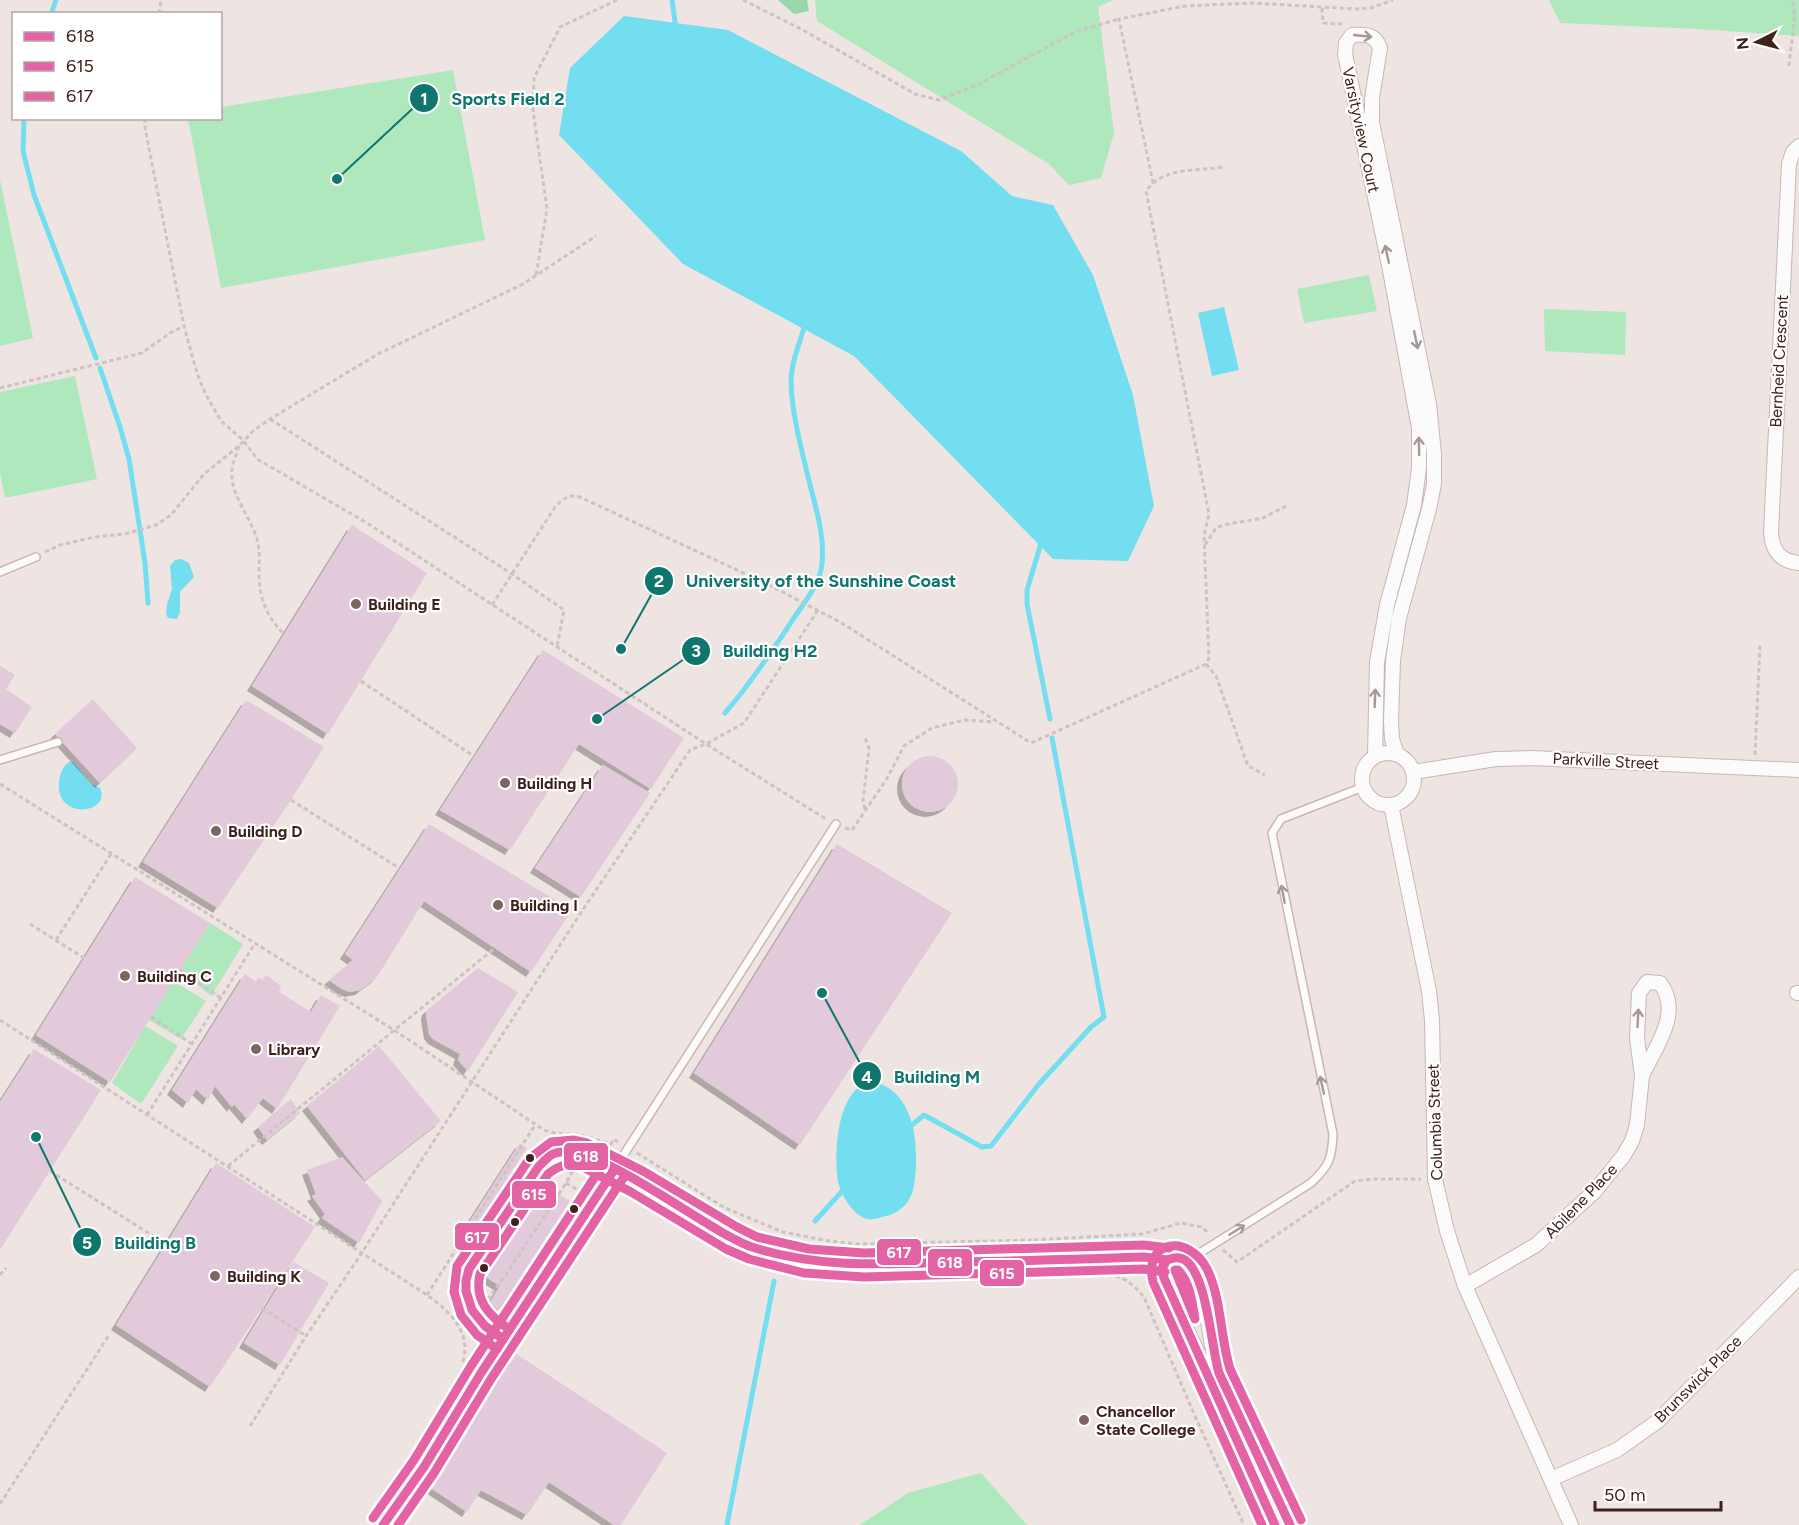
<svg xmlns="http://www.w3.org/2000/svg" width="1799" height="1525" font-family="Figtree,sans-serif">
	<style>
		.green { fill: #aee8bc }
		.forest { fill: #97d7a9 }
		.water { fill: #73deef }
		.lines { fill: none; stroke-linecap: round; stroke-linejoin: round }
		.stream { stroke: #73deef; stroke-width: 5 }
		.building { fill: #e2cada; filter: url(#shadow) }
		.lane-casing { stroke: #cab6b3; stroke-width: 10 }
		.street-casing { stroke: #cab6b3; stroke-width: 16 }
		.path { stroke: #ccc4c3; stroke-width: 3; stroke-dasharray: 4.5 3; stroke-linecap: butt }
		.lane { stroke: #fcfbfb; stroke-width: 7 }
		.street { stroke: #fcfbfb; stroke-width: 14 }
		.bus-1-casing { stroke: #fff; stroke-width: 14 }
		.bus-2-casing { stroke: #fff; stroke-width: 14 }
		.bus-3-casing { stroke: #fff; stroke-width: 14 }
		.bus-1 { stroke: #e463a4; stroke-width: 9 }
		.bus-2 { stroke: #e463a4; stroke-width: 9 }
		.bus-3 { stroke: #e463a4; stroke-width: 9 }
		.oneway { stroke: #a79896 }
		.poi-dot { fill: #7d6560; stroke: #fff; stroke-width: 2 }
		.bus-dot { fill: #40201a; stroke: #fff; stroke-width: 2 }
		.labels { text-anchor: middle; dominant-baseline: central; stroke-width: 4.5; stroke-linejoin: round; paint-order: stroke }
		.street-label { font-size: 16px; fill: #40201a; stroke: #fff }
		.poi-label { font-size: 16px; font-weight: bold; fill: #40201a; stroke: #fff; text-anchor: start }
		.leader { fill: none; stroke: #0f766e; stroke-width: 2 }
		.callout-dot { fill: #0f766e; stroke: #fff; stroke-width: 2 }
		.mark-label { font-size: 18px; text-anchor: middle; font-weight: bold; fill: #fff }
		.callout-label { font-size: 18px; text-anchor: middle; font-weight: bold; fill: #0f766e; stroke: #fff; stroke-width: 4.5; stroke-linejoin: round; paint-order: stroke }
		.line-badge { stroke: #fff; stroke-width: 2 }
		.badge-label { font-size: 16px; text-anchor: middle; font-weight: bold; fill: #fff }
	</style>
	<defs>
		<filter id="shadow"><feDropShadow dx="-5" dy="5" stdDeviation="0" flood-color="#0004"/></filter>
	</defs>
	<rect width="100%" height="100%" fill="#eee4e2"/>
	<!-- green -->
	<g class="green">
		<polygon points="815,0 1113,0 1098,7 1114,133 1101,178 1069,185 1049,164 817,21"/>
		<polygon points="1549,0 1799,0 1799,36 1698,29 1560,23"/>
		<polygon points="453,70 485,240 221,288 188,119 220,118 221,107"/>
		<polygon points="0,180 33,338 0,346"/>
		<polygon points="1369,275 1377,311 1304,323 1297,289"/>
		<polygon points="1544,309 1626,312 1625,355 1545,351"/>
		<polygon points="75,376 97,479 5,498 0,472 0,392"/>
		<polygon points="210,923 243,944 211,996 180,970"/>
		<polygon points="173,981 206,1001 181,1039 149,1020"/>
		<polygon points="145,1026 178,1046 141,1104 112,1083"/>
		<polygon points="981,1473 1027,1525 860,1525 908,1493"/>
	</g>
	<!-- forest -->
	<polygon class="forest" points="778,0 807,0 809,11 794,14"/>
	<!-- water -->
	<g class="water">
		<polygon points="624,16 728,30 961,151 1012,196 1053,205 1093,275 1133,395 1154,506 1128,561 1053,559 854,356 683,264 559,135 570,68"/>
		<polygon points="1224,307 1239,370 1212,376 1198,313"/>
		<polygon points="181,559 189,563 194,577 180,592 180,612 177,619 168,618 166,614 167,604 172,589 170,566 175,560"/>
		<path d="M 69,762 L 73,762 L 91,784 L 100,788 C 112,814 55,821 59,782 C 60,774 63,766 69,762 Z"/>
		<path d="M 879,1083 C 912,1096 917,1135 916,1166 C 915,1178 915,1191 908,1201 C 902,1210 893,1215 882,1217 C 878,1218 872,1220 868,1219 C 855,1217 842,1197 839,1185 C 833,1160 836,1095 865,1084 C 869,1083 875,1084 879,1083 Z"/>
	</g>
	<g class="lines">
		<!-- stream -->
		<g class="stream">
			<polyline points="672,0 676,29"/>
			<polyline points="51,14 56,0"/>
			<polyline points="24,118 23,151 34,195 96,358"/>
			<polyline points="100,368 120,427 129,459 145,563 148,603"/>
			<polyline points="1042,540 1027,590 1027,604 1050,719"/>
			<path d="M 725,713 C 750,684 771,653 792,621 C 802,605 816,590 821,570 C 826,543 818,515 811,489 C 803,455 792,417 791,382 C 791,362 800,343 805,324"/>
			<polyline points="907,1129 924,1115 982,1147 991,1146 1039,1084 1091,1027 1104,1017 1052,738"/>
			<polyline points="815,1221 846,1187"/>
			<polyline points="727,1525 774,1281"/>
		</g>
	</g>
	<!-- building -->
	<g class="building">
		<polygon points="352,525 427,573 328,734 252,686"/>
		<polygon points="543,650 684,738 651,789 579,744 510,850 440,810"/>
		<polygon points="0,666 15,675 6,689 32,707 15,733 0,724"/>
		<polygon points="93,699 137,748 100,783 55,734"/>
		<polygon points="246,700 324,747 291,800 218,908 143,862"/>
		<circle cx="930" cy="784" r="28"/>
		<polygon points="603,765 650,793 581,897 535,868"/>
		<polygon points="429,824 572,910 531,972 424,901 377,977 360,990 350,992 342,989 329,980 353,960 345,954"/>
		<polygon points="837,844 952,913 800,1145 694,1073"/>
		<polygon points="135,877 210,923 110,1082 36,1035"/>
		<polygon points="478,968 518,992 468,1071 458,1060 460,1054 433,1039 429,1034 426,1015 427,1010"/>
		<polygon points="245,974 256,982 258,977 263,980 266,975 281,986 279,992 311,1012 321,995 340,1006 277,1109 263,1098 247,1119 234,1104 232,1107 215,1086 208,1100 196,1089 188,1103 172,1090"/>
		<polygon points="379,1046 441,1121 365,1180 307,1106"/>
		<polygon points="34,1049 101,1090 0,1250 0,1102"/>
		<polygon points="291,1099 300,1113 267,1140 258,1127"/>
		<polygon points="520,1143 527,1148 468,1240 461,1235"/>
		<polygon points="342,1157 382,1201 359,1243 322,1218 325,1214 312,1196 316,1194 307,1170"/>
		<polygon points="216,1163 315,1227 210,1387 116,1325"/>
		<polygon points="546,1186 570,1201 499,1310 489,1304 500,1286 486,1277"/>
		<polygon points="293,1262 329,1283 280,1365 244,1343"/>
		<polygon points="515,1353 667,1453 621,1525 614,1525 549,1482 527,1515 481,1490 467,1512 431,1488"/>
	</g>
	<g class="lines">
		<!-- lane casing -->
		<g class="lane-casing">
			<g id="lane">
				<polyline points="0,572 36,557"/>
				<polyline points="0,760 58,742"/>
				<polyline points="614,1170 836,824"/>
				<path d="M 1187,1261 L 1311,1183 C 1329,1166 1332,1159 1333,1134 L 1272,833 L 1281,819 L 1363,787"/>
				<path d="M 503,1339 C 477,1324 458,1301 469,1269 L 539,1166 L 553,1154 L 573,1152 L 583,1154 L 637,1181 L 731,1238 L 753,1248 L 807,1261 L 834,1264 L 864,1265 L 1144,1257 L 1167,1260"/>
			</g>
		</g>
		<!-- street casing -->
		<g class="street-casing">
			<g id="street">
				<path d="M 1799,146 L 1793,152 L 1789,164 L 1771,532 C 1772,551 1780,561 1799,563"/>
				<circle cx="1388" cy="779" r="26"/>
				<path d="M 1375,756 L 1377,662 L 1387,605 L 1414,505 L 1419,468 L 1419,428 L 1389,265 L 1345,54 L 1346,43 L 1352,35 C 1366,34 1375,34 1380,48 L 1372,98 L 1372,122 L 1429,404 L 1434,454 L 1434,484 L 1429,509 L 1399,618 L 1393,661 L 1391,722 L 1392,739 L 1397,754"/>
				<polyline points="1413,772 1496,759 1532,758 1799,770"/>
				<polyline points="1391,805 1429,991 1432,1020 1435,1179 1447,1231 1465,1286 1571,1525"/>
				<polyline points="1797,993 1799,993"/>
				<path d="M 1465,1286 L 1536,1245 L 1595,1191 L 1624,1155 L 1632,1141 L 1637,1125 L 1642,1076 L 1637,1038 L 1639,993 L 1647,982 L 1660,983 C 1683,1013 1655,1047 1642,1076"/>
				<polyline points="1551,1479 1617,1450 1658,1421 1799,1277"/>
				<polyline points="383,1525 424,1467 481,1373 614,1170"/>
				<path d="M 1275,1525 L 1164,1278 L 1162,1268 L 1167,1260 C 1173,1258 1179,1256 1185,1260 C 1205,1272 1208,1330 1213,1351 C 1214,1359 1217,1366 1219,1373 L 1290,1525"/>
			</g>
		</g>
		<!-- path -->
		<g class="path">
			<polyline points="743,0 801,29 915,94 939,100 979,84 1077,31 1119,19"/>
			<polyline points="1322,8 1323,23 1342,24"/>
			<polyline points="159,14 161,0"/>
			<path d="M 1789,66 C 1790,47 1798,17 1792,0"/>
			<polyline points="145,118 145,128 184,326 197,373 205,393 221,421 243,440 257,459 367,523 706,744 826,819"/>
			<path d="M 1153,183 C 1173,167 1199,171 1224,167"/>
			<polyline points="536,275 547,209 533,110 534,78 560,27 617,0"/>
			<polyline points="0,388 142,353 170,333 184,326"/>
			<polyline points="270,419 512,574 564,610 557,647"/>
			<path d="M 239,446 C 237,454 233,461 232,469 C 229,493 250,516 257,539 C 260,550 259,560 259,571 C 259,598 266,616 284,634"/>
			<polyline points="1205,545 1216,528 1223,525 1263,518 1288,505"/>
			<polyline points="45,552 60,545 95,537 125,534 156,525 171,515 204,474 239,446 253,431 270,419 378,354 523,284 596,236"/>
			<path d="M 492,605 L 555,507 C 563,499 568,494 580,497 L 767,584 L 840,622 L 1031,743 L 1206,664 L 1209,658 L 1204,536 L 1209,514 L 1146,191 L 1153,183 L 1119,19 L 1185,6 L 1254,3 L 1356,9 L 1371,8 L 1393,0"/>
			<polyline points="1206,664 1216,676 1248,766 1265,775"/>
			<polyline points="361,681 475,757"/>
			<polyline points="1755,755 1760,644"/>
			<polyline points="0,784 394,1030 544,1130 554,1133 581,1135 611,1144 614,1139 618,1142"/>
			<polyline points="291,800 399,868"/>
			<polyline points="865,809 863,801 869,748 865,738"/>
			<polyline points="845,828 852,830 886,780 904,746 932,728 965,720 994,722"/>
			<polyline points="30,924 84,958"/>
			<polyline points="56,940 111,854"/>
			<polyline points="180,970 221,998"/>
			<polyline points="151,1017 192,1044"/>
			<path d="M 0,1020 L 427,1295 C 448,1310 472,1332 463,1361 L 470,1366"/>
			<polyline points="147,1115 254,945"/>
			<polyline points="637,1153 725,1208 783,1232 829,1241 859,1244 1034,1240 1034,1250"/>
			<polyline points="228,1166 495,948"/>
			<polyline points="50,1171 166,1244"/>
			<polyline points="566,1183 583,1193"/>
			<polyline points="1034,1240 1142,1234 1181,1223 1202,1227 1209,1234"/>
			<polyline points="1223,1250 1237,1262 1355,1181 1373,1179 1421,1179"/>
			<path d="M 1036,1271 L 1041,1277 C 1063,1276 1097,1271 1118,1277 C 1129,1280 1137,1289 1144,1297 L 1191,1407 L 1244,1525"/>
			<polyline points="0,1275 6,1268"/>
			<polyline points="427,1295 535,1125"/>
			<path d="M 481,1304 C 491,1298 497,1285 505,1276 L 566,1183 L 572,1172 L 573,1164"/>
			<polyline points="262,1308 306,1336"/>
			<polyline points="250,1426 306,1336 361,1254 582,911 690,750 706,744 744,723 818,610"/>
			<polyline points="0,1504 109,1335"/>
		</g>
		<!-- lane -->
		<use href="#lane" class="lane"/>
		<!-- street -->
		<use href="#street" class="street"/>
		<!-- bus-1 casing -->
		<g class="bus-1-casing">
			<g id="bus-1">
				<path d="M 503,1339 L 485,1326 L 472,1310 L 466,1291 L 466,1281 L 469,1269 L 539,1166 C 543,1163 548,1156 553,1154 C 593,1136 710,1235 755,1248 C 823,1269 888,1264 958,1262 C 1020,1261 1082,1259 1144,1257 L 1167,1260"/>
				<polyline points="383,1525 424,1467 481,1373 614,1170"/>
				<path d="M 1275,1525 L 1164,1278 L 1162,1268 L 1167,1260 C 1173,1258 1179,1256 1185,1260 C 1207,1275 1211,1346 1219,1373 L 1290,1525"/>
			</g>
		</g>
		<!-- bus-2 casing -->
		<g class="bus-2-casing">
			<g id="bus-2">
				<path d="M 1175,1270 L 1178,1270 C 1190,1282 1192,1302 1195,1319 Z"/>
				<path d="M 509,1329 C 489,1316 474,1300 480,1274 L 548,1174 C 558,1166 566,1163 579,1165 L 631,1192 L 726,1249 L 749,1259 L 804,1273 L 864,1277 L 1143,1269 L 1165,1272"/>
				<polyline points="398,1525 434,1473 491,1379 624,1177"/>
			</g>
		</g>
		<!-- bus-3 casing -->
		<g class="bus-3-casing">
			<g id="bus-3">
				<polyline points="497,1349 477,1335 461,1315 454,1292 457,1266 530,1158 551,1142 573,1140 587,1143 643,1171 737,1227 757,1237 809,1249 864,1253 1144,1245 1169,1248"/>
				<polyline points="373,1518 414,1460 471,1366 604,1163"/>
				<path d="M 1262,1525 L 1153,1282 C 1143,1239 1189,1234 1207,1269 C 1222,1300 1220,1337 1230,1369 L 1301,1520"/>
			</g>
		</g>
		<!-- bus-1 -->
		<use href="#bus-1" class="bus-1"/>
		<!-- bus-2 -->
		<use href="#bus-2" class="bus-2"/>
		<!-- bus-3 -->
		<use href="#bus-3" class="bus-3"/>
	</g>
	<!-- one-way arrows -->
	<defs><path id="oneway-shaft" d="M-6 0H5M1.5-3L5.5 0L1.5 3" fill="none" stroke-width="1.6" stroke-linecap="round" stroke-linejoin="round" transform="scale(1.5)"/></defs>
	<g class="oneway">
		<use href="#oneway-shaft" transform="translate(1363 36) rotate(6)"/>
		<use href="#oneway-shaft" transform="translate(1387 254) rotate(-102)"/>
		<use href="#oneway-shaft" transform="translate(1416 340) rotate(78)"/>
		<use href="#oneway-shaft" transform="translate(1419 446) rotate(-91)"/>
		<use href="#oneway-shaft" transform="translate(1375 698) rotate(-88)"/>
		<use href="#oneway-shaft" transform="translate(1283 894) rotate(-101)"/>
		<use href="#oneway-shaft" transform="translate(1638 1018) rotate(-87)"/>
		<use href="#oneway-shaft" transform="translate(1322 1085) rotate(-102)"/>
		<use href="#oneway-shaft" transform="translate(1237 1230) rotate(-32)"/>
	</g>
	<!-- markers -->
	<g class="poi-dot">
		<circle cx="356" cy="604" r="6"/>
		<circle cx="505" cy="783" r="6"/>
		<circle cx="216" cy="831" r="6"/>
		<circle cx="498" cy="905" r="6"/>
		<circle cx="125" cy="976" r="6"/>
		<circle cx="256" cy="1049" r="6"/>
		<circle cx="215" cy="1276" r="6"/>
		<circle cx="1084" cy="1420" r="6"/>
	</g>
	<g class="bus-dot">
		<circle cx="530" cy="1158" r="5"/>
		<circle cx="574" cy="1209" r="5"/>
		<circle cx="515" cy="1222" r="5"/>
		<circle cx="484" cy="1268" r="5"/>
	</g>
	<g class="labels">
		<!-- street labels -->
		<g class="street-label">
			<text transform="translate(1361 130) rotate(78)">Varsityview Court</text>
			<text transform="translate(1779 361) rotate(-87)">Bernheid Crescent</text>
			<text transform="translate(1606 761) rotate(3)">Parkville Street</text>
			<text transform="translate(1435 1122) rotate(-92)">Columbia Street</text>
			<text transform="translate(1581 1201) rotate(-46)">Abilene Place</text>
			<text transform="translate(1698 1379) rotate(-45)">Brunswick Place</text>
		</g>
		<!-- poi labels -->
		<g class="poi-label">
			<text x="368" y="604">Building E</text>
			<text x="517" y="783">Building H</text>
			<text x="228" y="831">Building D</text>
			<text x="510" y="905">Building I</text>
			<text x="137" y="976">Building C</text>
			<text x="268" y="1049">Library</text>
			<text x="227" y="1276">Building K</text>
			<text x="1096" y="1411">Chancellor<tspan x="1096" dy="18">State College</tspan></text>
		</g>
	</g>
	<!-- callouts -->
	<path class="leader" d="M337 179L424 98M621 649L659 581M597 719L696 651M822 993L867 1076M36 1137L87 1242"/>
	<g class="callout-dot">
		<circle cx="337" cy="179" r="6"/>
		<circle cx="621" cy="649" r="6"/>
		<circle cx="597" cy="719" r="6"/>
		<circle cx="822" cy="993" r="6"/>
		<circle cx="36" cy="1137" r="6"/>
		<circle cx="424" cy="98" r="15"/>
		<circle cx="659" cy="581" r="15"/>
		<circle cx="696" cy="651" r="15"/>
		<circle cx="867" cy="1076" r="15"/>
		<circle cx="87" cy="1242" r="15"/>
	</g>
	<g class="mark-label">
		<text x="424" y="105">1</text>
		<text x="659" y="587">2</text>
		<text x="696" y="657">3</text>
		<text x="867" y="1083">4</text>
		<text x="87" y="1249">5</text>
	</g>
	<g class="callout-label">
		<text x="508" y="105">Sports Field 2</text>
		<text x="821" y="587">University of the Sunshine Coast</text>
		<text x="770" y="657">Building H2</text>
		<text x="937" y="1083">Building M</text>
		<text x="155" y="1249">Building B</text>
	</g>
	<g class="line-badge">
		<rect x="563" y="1142" width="46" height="29" rx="6" fill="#e463a4"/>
		<rect x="511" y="1180" width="46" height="29" rx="6" fill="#e463a4"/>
		<rect x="454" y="1222" width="46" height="29" rx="6" fill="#e463a4"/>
		<rect x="876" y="1238" width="46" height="28" rx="6" fill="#e463a4"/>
		<rect x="927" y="1248" width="46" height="29" rx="6" fill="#e463a4"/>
		<rect x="979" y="1259" width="46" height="28" rx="6" fill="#e463a4"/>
	</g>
	<g class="badge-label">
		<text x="586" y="1162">618</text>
		<text x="534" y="1200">615</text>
		<text x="477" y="1243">617</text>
		<text x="899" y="1258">617</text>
		<text x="950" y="1268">618</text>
		<text x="1002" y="1279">615</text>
	</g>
	<!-- legend -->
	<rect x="12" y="12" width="210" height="108" fill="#ffffff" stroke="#b3a6a3" stroke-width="1.5"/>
	<rect x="24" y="32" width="30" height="9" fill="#e463a4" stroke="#b3a6a3" stroke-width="1.5"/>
	<text x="66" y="42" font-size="18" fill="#40201a">618</text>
	<rect x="24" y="62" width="30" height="9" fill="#e463a4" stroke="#b3a6a3" stroke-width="1.5"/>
	<text x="66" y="72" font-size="18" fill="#40201a">615</text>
	<rect x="24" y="92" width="30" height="9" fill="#e463a4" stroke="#b3a6a3" stroke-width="1.5"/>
	<text x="66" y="102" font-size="18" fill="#40201a">617</text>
	<!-- north arrow -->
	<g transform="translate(1757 42) rotate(264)" stroke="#ffffff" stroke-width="4.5" paint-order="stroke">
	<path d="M0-4.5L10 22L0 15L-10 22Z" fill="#40201a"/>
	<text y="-9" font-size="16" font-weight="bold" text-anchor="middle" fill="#40201a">N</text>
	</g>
	<!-- scale -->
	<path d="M1595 1501v9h126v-9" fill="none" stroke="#40201a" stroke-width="3"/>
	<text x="1604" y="1501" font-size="18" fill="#40201a" stroke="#ffffff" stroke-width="4.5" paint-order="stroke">50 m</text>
</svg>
